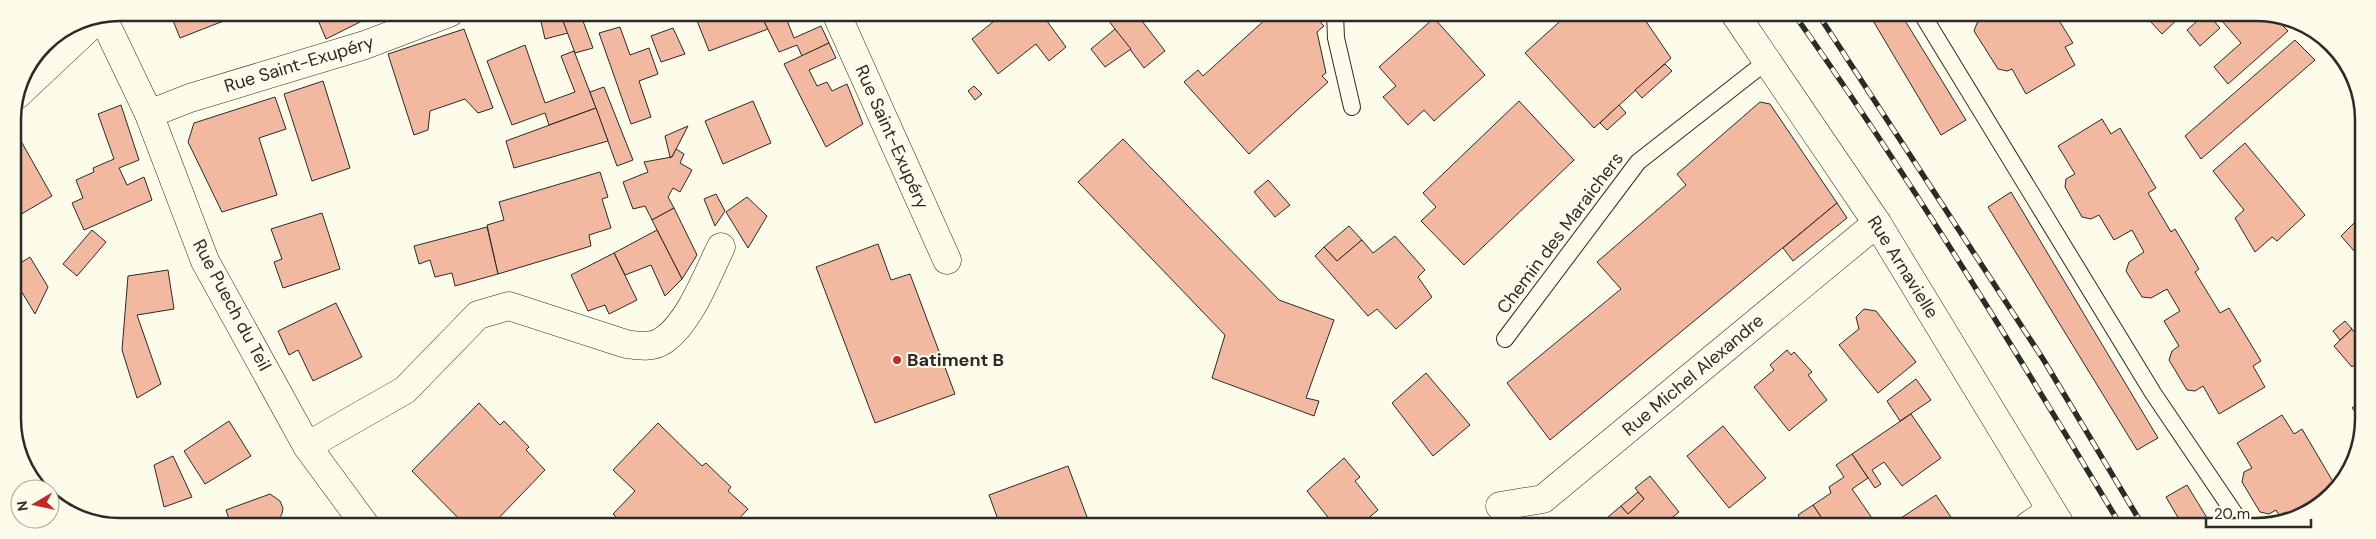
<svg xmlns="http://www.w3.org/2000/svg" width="2376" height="539" font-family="'DM Sans',sans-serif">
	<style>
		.building { fill: #f2b8a0; stroke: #2b2b2b }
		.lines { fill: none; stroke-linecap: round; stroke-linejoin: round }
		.lane-casing { stroke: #2b2b2b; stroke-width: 18 }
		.street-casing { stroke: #2b2b2b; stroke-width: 29 }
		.secondary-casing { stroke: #2b2b2b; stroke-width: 29 }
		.lane { stroke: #fdfbea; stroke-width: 16 }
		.street { stroke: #fdfbea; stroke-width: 28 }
		.secondary { stroke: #fdfbea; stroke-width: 28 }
		.rail-casing { stroke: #2b2b2b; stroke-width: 5.5 }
		.rail { stroke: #fdfbea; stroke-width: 4; stroke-dasharray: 11; stroke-linecap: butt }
		.poi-dot { fill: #c62828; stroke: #fdfbea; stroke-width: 2 }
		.labels { text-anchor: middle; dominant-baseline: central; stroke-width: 4; stroke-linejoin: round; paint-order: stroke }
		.street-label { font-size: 18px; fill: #2b2b2b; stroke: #fdfbea }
		.poi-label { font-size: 18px; font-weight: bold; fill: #2b2b2b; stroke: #fdfbea; text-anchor: start }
		.rim { fill: none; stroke: #2b2b2b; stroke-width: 2.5 }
	</style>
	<rect width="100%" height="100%" fill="#fdfbea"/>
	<!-- building -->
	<g class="building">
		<polygon points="170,13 244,13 180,38"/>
		<polygon points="315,13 366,13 368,18 326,39"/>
		<polygon points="539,13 560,13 568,33 545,39"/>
		<polygon points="560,13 580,13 593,48 575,53"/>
		<polygon points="694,13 760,13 768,29 709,51"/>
		<polygon points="760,13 784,13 794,38 821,26 829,43 802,56 797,45 779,52"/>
		<polygon points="1004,13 1041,13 1066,47 1049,61 1036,44 998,74 972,39"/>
		<polygon points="1103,13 1151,13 1142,21 1165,51 1144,68"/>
		<polygon points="1266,14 1313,14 1324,26 1317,32 1326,73 1322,76 1328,82 1249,154 1184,82 1198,70 1203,76 1268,17"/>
		<polygon points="1568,14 1641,14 1671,58 1594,128 1525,53"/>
		<polygon points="1869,14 1901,14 1966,120 1941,135"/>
		<polygon points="1990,14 2055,14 2073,43 2065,47 2075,65 2026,94 2012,69 2007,71 1998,69 1974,31 1977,23"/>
		<polygon points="2157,14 2183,14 2162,34 2150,21"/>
		<polygon points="2205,14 2208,14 2220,28 2200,46 2187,30"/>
		<polygon points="2216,14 2272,15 2288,31 2228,84 2214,67 2241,43"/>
		<polygon points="1434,18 1485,75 1434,121 1424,110 1408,125 1383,97 1396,86 1379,67"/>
		<polygon points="620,27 630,55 649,48 658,74 639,81 651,117 631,124 599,33"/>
		<polygon points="673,28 685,54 661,62 651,36"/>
		<polygon points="464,29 493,108 478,113 465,99 430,111 428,130 414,135 388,54"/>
		<polygon points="1115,29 1131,49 1105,67 1091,49"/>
		<polygon points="2295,40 2315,60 2201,159 2185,136"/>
		<polygon points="829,43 836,58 809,70 817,86 827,82 832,91 847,84 863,124 826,147 784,64"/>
		<polygon points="525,45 545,103 575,92 561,56 574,51 596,108 549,125 545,113 512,125 487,61"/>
		<polygon points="1665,64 1672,71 1642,98 1635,90"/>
		<polygon points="323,81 350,168 312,181 284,94"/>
		<polygon points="974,86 982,94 975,100 968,91"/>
		<polygon points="604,87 633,160 617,166 590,92"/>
		<polygon points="275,97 286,129 259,138 277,195 222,212 188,142 194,123"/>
		<polygon points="753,101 771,143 723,164 705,121"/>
		<polygon points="1519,101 1574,160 1464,265 1421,221 1436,207 1423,193"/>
		<polygon points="1760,102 1770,104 1837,203 1550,440 1507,383 1621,289 1597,262 1686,185 1677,174"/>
		<polygon points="121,105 139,160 119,168 127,185 144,177 152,200 84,230 72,203 83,198 76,180 94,172 93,168 114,159 98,114"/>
		<polygon points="1619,105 1626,113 1607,130 1600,123"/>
		<polygon points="596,108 608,141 514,168 506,141"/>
		<polygon points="2102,119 2111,134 2120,128 2156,188 2148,193 2171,232 2175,229 2199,269 2195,272 2220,313 2229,308 2261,361 2253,366 2265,387 2219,414 2203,386 2195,391 2187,390 2169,360 2172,351 2179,346 2164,321 2180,311 2167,289 2151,298 2142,297 2126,271 2129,262 2144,252 2132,230 2114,240 2099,215 2091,219 2082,217 2065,187 2066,179 2075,174 2058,146"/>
		<polygon points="688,126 672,157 670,157 665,136"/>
		<polygon points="13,127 52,196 13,219"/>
		<polygon points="1123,139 1279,300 1334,320 1306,398 1319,401 1314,416 1212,378 1225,335 1078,182"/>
		<polygon points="2245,143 2305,215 2277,241 2272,237 2255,252 2235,218 2244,210 2213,171"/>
		<polygon points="676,149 684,154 680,163 692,170 680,192 673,188 668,197 674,208 652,220 645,206 633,209 623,182 648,172 644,162 672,157"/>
		<polygon points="600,172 608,197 602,199 611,228 589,235 591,246 498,274 487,225 504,220 499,202"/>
		<polygon points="1268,180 1290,205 1275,217 1254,192"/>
		<polygon points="2011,192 2158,438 2137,450 1988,207"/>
		<polygon points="716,194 725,211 715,226 704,199"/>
		<polygon points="747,197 767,216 748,248 726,212"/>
		<polygon points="1837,203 1847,218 1793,261 1783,248"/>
		<polygon points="674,208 697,255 682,279 652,220"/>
		<polygon points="322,213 340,269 283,288 274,262 282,259 271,229"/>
		<polygon points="2361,216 2361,259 2341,236"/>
		<polygon points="1349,226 1362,240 1337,261 1324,247"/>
		<polygon points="487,227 498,274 455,286 452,273 435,277 430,260 419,264 414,246"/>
		<polygon points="92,230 106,242 77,276 63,264"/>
		<polygon points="657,230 682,279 665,296 651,265 625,275 614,253"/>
		<polygon points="1395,236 1425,270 1418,277 1432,297 1396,329 1377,309 1368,316 1315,256 1324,247 1337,261 1362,240 1373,253"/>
		<polygon points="878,244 891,280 910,274 955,394 875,423 816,267"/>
		<polygon points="614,253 637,300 609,314 605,305 588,311 571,275"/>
		<polygon points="30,257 48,287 35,314 14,279 14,267"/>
		<polygon points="168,270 174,309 137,315 161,384 137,398 122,350 128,276"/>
		<polygon points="336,303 362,357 313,381 298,350 289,355 278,331"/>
		<polygon points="1864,309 1876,311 1916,362 1878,393 1839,345 1859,329 1856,317"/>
		<polygon points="2345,321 2352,329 2340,340 2333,331"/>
		<polygon points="2352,329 2361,341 2361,359 2352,367 2334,346"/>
		<polygon points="1787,350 1791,355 1794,352 1812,372 1808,375 1827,400 1789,431 1754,387 1774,370 1770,365"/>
		<polygon points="1426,373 1470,425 1433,456 1392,403"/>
		<polygon points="1916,379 1931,400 1900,421 1887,401"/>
		<polygon points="2361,399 2361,419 2352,408"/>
		<polygon points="479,403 500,425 504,421 529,447 526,450 545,470 492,525 465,525 412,471"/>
		<polygon points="1911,414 1941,458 1902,486 1884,462 1872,470 1881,484 1875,488 1852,454"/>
		<polygon points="2282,415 2294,434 2302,429 2335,485 2328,489 2330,494 2327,499 2281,518 2276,510 2269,514 2260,512 2242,482 2244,472 2252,468 2237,443"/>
		<polygon points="229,421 251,456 205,484 184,451"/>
		<polygon points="658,423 702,466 706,463 731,487 728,491 748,509 733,525 625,525 613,514 635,491 613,470"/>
		<polygon points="1723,426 1766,478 1729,508 1687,456"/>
		<polygon points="1852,454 1868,478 1852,489 1872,518 1861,526 1827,526 1813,505 1831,493 1829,487 1844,477 1836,465"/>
		<polygon points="173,456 192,497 164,507 154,465"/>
		<polygon points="1344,458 1360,477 1355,481 1378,510 1359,526 1335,526 1307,491"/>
		<polygon points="1068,466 1090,525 1000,525 989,495"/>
		<polygon points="1650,476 1679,512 1662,526 1615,526 1608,517 1621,506 1628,514 1644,499 1635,488"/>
		<polygon points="2187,485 2212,526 2183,526 2166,497"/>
		<polygon points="1638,492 1644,499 1628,514 1621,506"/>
		<polygon points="270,494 280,501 283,508 282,514 274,525 231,525 226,510"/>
		<polygon points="1936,495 1957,526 1902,526 1898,520"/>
		<polygon points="1813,505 1827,526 1805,526 1798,515"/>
	</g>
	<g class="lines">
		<!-- lane casing -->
		<g class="lane-casing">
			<g id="lane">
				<polyline points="1335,14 1336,38 1352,107"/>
				<polyline points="1922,14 2153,393 2243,526"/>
				<polyline points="1505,339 1638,162 1767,61"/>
			</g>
		</g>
		<!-- street casing -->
		<g class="street-casing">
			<g id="street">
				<polyline points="836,13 947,260"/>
				<polyline points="17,95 101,16"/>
				<polyline points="149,114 190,98 365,45 449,13"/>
				<path d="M 307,446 L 405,390 L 478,315 L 509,306 L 626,344 C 639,346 653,348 664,340 C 690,322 707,275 721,247"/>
				<polyline points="1500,506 1543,499 1877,223"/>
				<polyline points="2028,526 2051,510"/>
			</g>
		</g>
		<!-- secondary casing -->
		<g class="secondary-casing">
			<g id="secondary">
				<polyline points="1735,14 1877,223 2061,526"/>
				<polyline points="102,16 149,114 205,261 307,446 365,525"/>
			</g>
		</g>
		<!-- lane -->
		<use href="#lane" class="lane"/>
		<!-- street -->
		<use href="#street" class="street"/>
		<!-- secondary -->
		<use href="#secondary" class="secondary"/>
		<!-- rail casing -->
		<g class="rail-casing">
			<g id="rail">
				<path d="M 1794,14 C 1911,179 2017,353 2121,526"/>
				<polyline points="1818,14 2043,359 2143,526"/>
			</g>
		</g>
		<!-- rail -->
		<use href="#rail" class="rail"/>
	</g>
	<!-- markers -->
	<circle class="poi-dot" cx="897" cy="360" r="5"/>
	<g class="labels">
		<!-- street labels -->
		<g class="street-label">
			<text transform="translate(299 64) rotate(-17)">Rue Saint-Exupéry</text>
			<text transform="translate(892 137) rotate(66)">Rue Saint-Exupéry</text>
			<text transform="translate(1560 233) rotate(-53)">Chemin des Maraichers</text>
			<text transform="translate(1903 267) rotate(58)">Rue Arnavielle</text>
			<text transform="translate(232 305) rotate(62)">Rue Puech du Teil</text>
			<text transform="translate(1693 375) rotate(-40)">Rue Michel Alexandre</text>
		</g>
		<!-- poi labels -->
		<g class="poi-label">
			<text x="907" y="360">Batiment B</text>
		</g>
	</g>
	<!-- crop -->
	<path d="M0 0H2376V539H0ZM120 21H2256A99 99 0 0 1 2355 120V419A99 99 0 0 1 2256 518H120A99 99 0 0 1 21 419V120A99 99 0 0 1 120 21Z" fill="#fdfbea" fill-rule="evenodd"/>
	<path class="rim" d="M120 21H2256A99 99 0 0 1 2355 120V419A99 99 0 0 1 2256 518H120A99 99 0 0 1 21 419V120A99 99 0 0 1 120 21Z"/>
	<!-- north arrow -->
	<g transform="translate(35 504) rotate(261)"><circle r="24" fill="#fdfbea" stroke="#a9a89e"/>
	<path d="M0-4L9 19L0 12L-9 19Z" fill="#c62828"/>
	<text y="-8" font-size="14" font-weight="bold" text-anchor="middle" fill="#2b2b2b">N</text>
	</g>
	<!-- scale -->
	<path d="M2206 519v8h105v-8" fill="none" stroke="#2b2b2b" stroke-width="2.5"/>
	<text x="2214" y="519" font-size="15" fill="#2b2b2b" stroke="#fdfbea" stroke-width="4" paint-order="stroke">20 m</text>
</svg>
